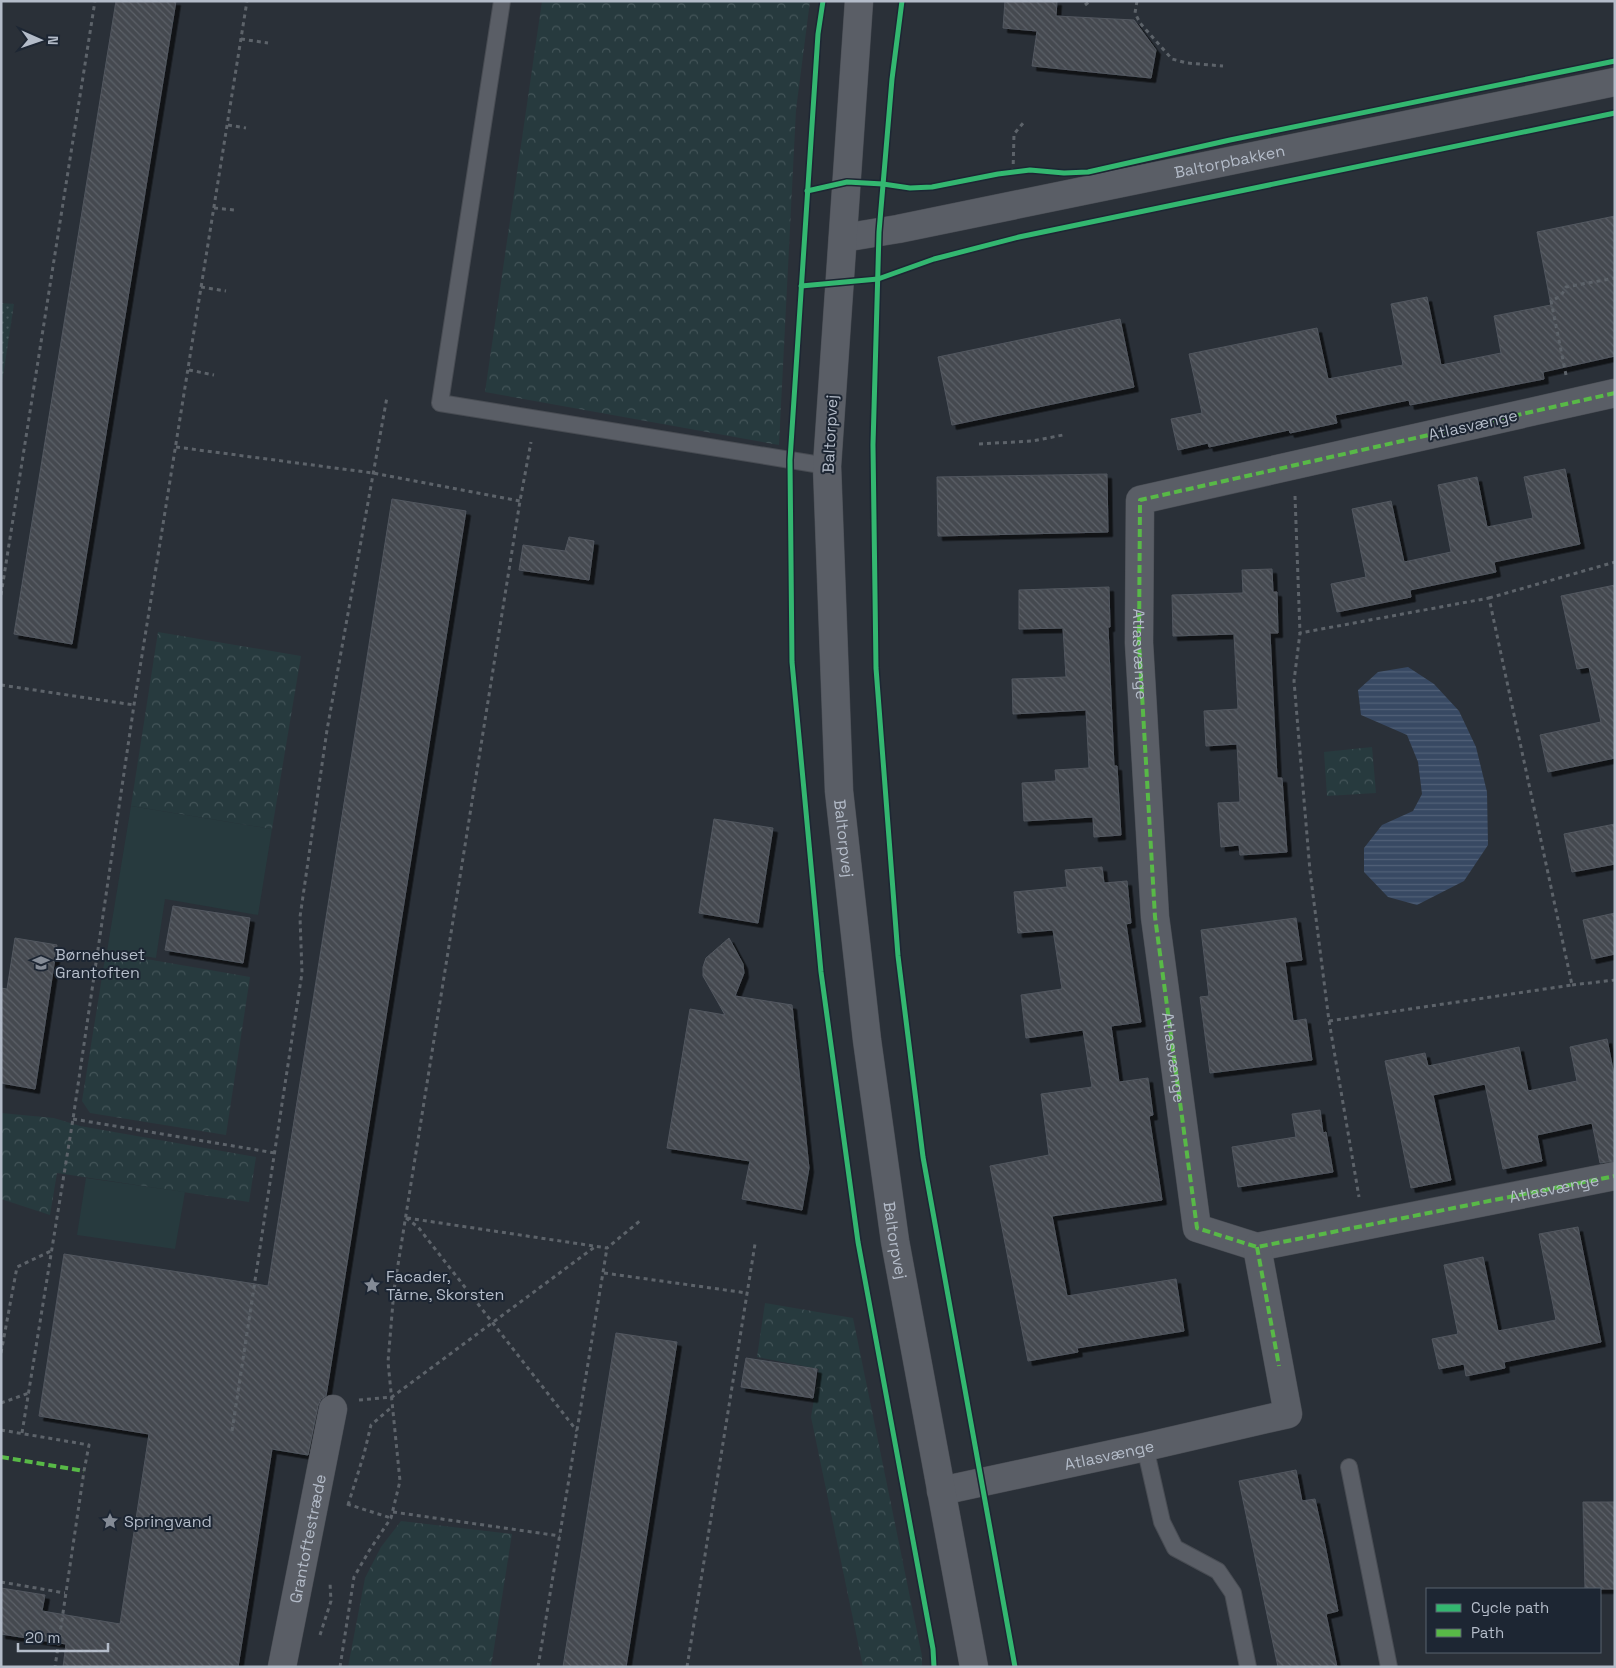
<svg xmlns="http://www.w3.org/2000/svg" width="1616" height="1668" font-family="'Space Grotesk',sans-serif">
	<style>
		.grass { fill: url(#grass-dots) }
		.forest { fill: url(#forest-crowns) }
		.pitch { fill: #273a3e }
		.water { fill: url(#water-rules) }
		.building { fill: url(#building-back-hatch); stroke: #52575f; filter: url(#shadow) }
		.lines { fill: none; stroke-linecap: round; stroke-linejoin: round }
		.service-casing { stroke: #484c53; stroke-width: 18 }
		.minor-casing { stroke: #484c53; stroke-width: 29 }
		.tertiary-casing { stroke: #484c53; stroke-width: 29 }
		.path { stroke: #5d636a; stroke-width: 3; stroke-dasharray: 4 4; stroke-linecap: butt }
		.service { stroke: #5a5e66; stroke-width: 16 }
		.minor { stroke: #5a5e66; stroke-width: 28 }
		.tertiary { stroke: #5a5e66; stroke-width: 28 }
		.quiet { stroke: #58b947; stroke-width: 4; stroke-dasharray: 8 4; stroke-linecap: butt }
		.cycleway-casing { stroke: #1d2633; stroke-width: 8 }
		.cycleway { stroke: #33b770; stroke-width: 5 }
		.labels { text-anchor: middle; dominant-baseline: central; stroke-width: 4; stroke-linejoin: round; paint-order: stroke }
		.street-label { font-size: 16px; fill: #b4bcc9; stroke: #1d2633 }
		.poi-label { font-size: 16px; fill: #b4bcc9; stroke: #1d2633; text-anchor: start }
	</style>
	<defs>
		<pattern id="grass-dots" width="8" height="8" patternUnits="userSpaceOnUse" patternTransform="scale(1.25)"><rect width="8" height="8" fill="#273a3e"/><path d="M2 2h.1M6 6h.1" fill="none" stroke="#445559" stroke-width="1.8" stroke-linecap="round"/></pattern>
		<pattern id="forest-crowns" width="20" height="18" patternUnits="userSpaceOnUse" patternTransform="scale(1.25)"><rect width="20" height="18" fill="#273a3e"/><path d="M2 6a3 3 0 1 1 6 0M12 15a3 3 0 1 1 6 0" fill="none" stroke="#445559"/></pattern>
		<pattern id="water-rules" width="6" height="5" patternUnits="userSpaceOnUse" patternTransform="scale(1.25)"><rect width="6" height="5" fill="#384963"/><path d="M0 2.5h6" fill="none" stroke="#526178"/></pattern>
		<pattern id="building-back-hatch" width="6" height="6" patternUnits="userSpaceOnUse" patternTransform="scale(1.25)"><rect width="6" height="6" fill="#444950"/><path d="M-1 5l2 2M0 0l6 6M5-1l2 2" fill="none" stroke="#5d6168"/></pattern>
		<filter id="shadow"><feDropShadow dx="4.5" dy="4.5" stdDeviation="0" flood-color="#0009"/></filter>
	</defs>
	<rect width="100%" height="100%" fill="#2a3038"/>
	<!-- grass -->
	<polygon class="grass" points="1,303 14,304 1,389"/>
	<!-- forest -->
	<g class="forest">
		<polygon points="542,1 810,1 796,110 779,445 485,392"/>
		<polygon points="158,632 301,656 272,829 131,806"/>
		<polygon points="1372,747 1376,793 1327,796 1324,752"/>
		<polygon points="106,952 250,977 226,1135 90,1113 82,1101"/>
		<polygon points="1,1113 54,1118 80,1126 256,1157 249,1202 57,1173 50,1215 1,1199"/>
		<polygon points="765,1303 853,1318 922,1656 922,1667 863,1667 811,1417 819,1369 757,1357"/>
		<polygon points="401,1521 512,1534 491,1667 348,1667 365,1578 381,1547"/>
	</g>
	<!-- pitch -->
	<g class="pitch">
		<polygon points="131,806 272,829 258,915 165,899 156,958 107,951"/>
		<polygon points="86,1178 185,1192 175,1249 77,1235"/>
	</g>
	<!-- water -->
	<polygon class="water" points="1408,667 1434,684 1459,711 1476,747 1487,792 1488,845 1464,881 1417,905 1388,897 1364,872 1364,848 1382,825 1413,811 1422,794 1418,762 1407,735 1361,715 1358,690 1378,672"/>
	<!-- building -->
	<g class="building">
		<polygon points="116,1 176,1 72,644 14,634"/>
		<polygon points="1005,1 1057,1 1056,16 1134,20 1156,50 1151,78 1032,66 1037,31 1003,28"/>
		<polygon points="1615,216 1615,356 1543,372 1544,379 1410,405 1409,400 1335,415 1337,423 1290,433 1289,430 1209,447 1208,443 1178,450 1171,419 1202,413 1189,354 1317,328 1328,379 1403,365 1391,304 1427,297 1441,365 1501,353 1494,316 1551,305 1537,232"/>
		<polygon points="1120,319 1134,387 952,425 938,357"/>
		<polygon points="1565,469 1580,544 1494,562 1496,572 1410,590 1411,597 1337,612 1331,584 1366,577 1352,509 1391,501 1404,562 1451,552 1438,485 1477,477 1487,527 1533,518 1524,477"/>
		<polygon points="1107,474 1108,532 938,536 937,477"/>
		<polygon points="392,499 466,511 326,1396 321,1399 318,1406 308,1455 272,1449 238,1667 63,1667 66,1644 1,1634 1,1588 45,1595 42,1611 120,1624 149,1434 39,1416 64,1254 268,1286"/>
		<polygon points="569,537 594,541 589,580 519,570 523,545 565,551"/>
		<polygon points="1272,569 1273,592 1277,592 1278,633 1270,633 1277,778 1282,778 1287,852 1240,855 1239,845 1221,847 1218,803 1240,802 1237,744 1206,746 1204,711 1238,709 1234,634 1173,636 1172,595 1243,593 1242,570"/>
		<polygon points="1615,585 1615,758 1548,772 1540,735 1601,722 1589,667 1577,669 1561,596"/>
		<polygon points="1109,587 1110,627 1108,627 1114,766 1117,766 1121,835 1094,837 1093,817 1024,821 1022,783 1056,781 1055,770 1089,768 1086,710 1013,714 1012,679 1066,677 1063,628 1019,629 1019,590"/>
		<polygon points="714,819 773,828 758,923 699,913"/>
		<polygon points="1615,824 1615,864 1572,872 1564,834"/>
		<polygon points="1102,867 1104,883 1127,881 1131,923 1126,924 1141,1022 1111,1026 1119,1082 1148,1078 1153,1115 1149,1116 1162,1200 1052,1216 1067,1296 1176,1279 1184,1331 1077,1348 1078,1352 1028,1361 990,1166 1049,1155 1041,1094 1092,1087 1083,1030 1026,1038 1021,995 1062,989 1053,930 1018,933 1014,892 1067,887 1065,870"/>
		<polygon points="173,906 250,918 243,963 165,950"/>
		<polygon points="1615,913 1615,954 1592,959 1583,920"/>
		<polygon points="1296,918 1302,960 1285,962 1293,1021 1306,1019 1312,1060 1210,1073 1200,997 1209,996 1201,930"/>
		<polygon points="15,938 57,945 35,1089 1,1083 1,988 7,989"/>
		<polygon points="729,938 743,964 744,973 735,996 792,1005 809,1168 802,1210 742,1199 750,1161 667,1148 690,1009 725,1015 703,976 703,967 706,958"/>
		<polygon points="1607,1039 1615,1080 1615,1161 1600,1163 1592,1123 1537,1135 1542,1161 1503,1169 1485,1084 1433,1095 1451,1180 1411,1188 1385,1061 1425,1053 1428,1066 1519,1047 1528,1091 1577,1081 1570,1047"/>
		<polygon points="1320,1110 1323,1133 1326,1132 1333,1172 1238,1187 1232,1147 1296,1137 1292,1114"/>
		<polygon points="1578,1227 1601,1342 1504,1362 1505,1368 1466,1376 1464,1364 1439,1369 1432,1339 1458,1334 1444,1265 1483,1257 1498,1331 1556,1320 1539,1234"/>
		<polygon points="616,1333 677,1342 626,1667 563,1667"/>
		<polygon points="746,1358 817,1369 813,1398 741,1387"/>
		<polygon points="1296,1470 1302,1501 1315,1499 1325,1545 1338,1611 1326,1614 1337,1667 1278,1667 1239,1481"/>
		<polygon points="1583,1502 1615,1502 1615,1589 1585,1589"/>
	</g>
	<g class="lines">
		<!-- service casing -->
		<g class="service-casing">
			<g id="service">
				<polyline points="502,1 440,403 827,466"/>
				<polyline points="1145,1447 1162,1522 1175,1548 1218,1571 1233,1593 1248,1667"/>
				<polyline points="1349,1467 1389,1667"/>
			</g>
		</g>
		<!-- minor casing -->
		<g class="minor-casing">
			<g id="minor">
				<path id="s1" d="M 843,238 L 898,229 L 1615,82"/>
				<path id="s2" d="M 1615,393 L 1140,500 L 1139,643 L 1155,917 L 1197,1228 L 1257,1247 L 1615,1176"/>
				<path id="s3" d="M 941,1491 L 1145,1447 L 1288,1414 L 1257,1247"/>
				<path id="s4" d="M 282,1667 L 333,1409"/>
			</g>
		</g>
		<!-- tertiary casing -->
		<g class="tertiary-casing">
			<g id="tertiary">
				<path id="s5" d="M 859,1 L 827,466 L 839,791 L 867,1040 L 895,1241 L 974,1667"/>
			</g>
		</g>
		<!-- path -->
		<g class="path">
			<polyline points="1137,1 1135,13 1140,23 1172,59 1187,63 1223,66"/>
			<polyline points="1085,5 1090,1"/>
			<polyline points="241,39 268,43"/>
			<polyline points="228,125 246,128"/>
			<polyline points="1013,172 1014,134 1024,122"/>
			<polyline points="214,208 235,210"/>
			<polyline points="201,287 226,291"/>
			<polyline points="189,370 214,375"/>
			<polyline points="1566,375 1551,301 1561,296 1566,287 1615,278"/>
			<polyline points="979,444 1032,441 1063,435"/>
			<polyline points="176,447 373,473 520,501"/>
			<polyline points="1295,496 1300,633"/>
			<polyline points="1,595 95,1"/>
			<polyline points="1489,598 1615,562"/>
			<polyline points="1,685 134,705"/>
			<polyline points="1572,985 1615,980"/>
			<polyline points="1329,1021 1572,985 1489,598 1300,633 1294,681 1310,871 1329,1021 1359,1197"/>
			<polyline points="73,1119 275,1153"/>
			<polyline points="406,1218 418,1227 577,1431"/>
			<polyline points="407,1218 607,1248 641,1220"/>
			<polyline points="604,1273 747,1293"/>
			<polyline points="1,1353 17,1267 51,1251"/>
			<polyline points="359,1400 392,1397 596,1246"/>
			<polyline points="1,1403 29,1393"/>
			<polyline points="1,1430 89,1445 84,1471 55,1667"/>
			<polyline points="232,1431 302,973 300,917 327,730 387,397"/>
			<polyline points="22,1433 73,1119 134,705 247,1"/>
			<polyline points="347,1504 391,1518"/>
			<polyline points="348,1505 364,1454 371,1425 393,1406"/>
			<polyline points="393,1512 560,1536"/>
			<polyline points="1,1582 65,1593"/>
			<polyline points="320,1635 331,1601 330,1583"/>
			<polyline points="340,1667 354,1577 369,1551 391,1518 400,1481 388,1362 394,1290 520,501 531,442"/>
			<polyline points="538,1667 607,1248"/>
			<polyline points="687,1667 755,1244"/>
		</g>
		<!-- service -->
		<use href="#service" class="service"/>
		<!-- minor -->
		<use href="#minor" class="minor"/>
		<!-- tertiary -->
		<use href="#tertiary" class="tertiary"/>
		<!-- quiet -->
		<g class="quiet">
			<polyline points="1615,393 1140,500 1139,643 1155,917 1197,1228 1257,1247 1615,1176"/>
			<polyline points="1257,1247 1279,1366"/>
			<polyline points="1,1457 84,1471"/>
		</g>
		<!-- cycleway casing -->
		<g class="cycleway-casing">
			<g id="cycleway">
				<polyline points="823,1 818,34 790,460 792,662 821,972 858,1242 933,1649 934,1667"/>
				<polyline points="902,1 892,79 879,232 873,445 876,668 898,956 923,1157 1015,1667"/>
				<polyline points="807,191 847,182 883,184 910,188 932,187 998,174 1030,170 1064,173 1088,172 1230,140 1615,61"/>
				<polyline points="801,286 878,279 934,259 1019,237 1615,113"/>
			</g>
		</g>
		<!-- cycleway -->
		<use href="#cycleway" class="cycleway"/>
	</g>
	<!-- icons -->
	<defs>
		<g id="school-bare" transform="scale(1.35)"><path d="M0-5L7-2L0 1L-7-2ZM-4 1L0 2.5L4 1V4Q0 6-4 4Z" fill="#848b96" stroke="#1d2633" stroke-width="2.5" paint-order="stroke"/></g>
		<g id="sight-bare" transform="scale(1.35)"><path d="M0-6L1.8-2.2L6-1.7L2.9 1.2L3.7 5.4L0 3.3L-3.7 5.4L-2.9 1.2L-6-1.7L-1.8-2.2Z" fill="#848b96" stroke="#1d2633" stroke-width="2.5" paint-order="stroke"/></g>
	</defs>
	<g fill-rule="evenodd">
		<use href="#school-bare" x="41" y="963"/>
		<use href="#sight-bare" x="372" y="1285"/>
		<use href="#sight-bare" x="110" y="1521"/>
	</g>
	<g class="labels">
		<!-- street labels -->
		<g class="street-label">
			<text stroke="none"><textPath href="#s1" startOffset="394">Baltorpbakken</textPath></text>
			<text transform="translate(1473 425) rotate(-13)">Atlasvænge</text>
			<text transform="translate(830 434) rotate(-87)">Baltorpvej</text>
			<text stroke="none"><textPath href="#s2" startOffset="641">Atlasvænge</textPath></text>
			<text stroke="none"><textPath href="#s5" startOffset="839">Baltorpvej</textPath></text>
			<text stroke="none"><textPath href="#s2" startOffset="1046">Atlasvænge</textPath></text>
			<text stroke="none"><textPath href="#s2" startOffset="1584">Atlasvænge</textPath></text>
			<text stroke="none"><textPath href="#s5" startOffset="1244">Baltorpvej</textPath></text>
			<text stroke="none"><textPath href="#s3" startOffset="172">Atlasvænge</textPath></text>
			<text stroke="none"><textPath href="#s4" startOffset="131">Grantoftestræde</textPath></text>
		</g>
		<!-- poi labels -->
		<g class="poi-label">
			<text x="55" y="954">Børnehuset<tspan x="55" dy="18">Grantoften</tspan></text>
			<text x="386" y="1276">Facader,<tspan x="386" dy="18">Tårne, Skorsten</tspan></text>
			<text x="124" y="1521">Springvand</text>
		</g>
	</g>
	<!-- border -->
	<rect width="1616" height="1668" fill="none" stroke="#b4bcc9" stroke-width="5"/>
	<!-- legend -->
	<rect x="1426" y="1588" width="175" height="65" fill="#1d2633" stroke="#59626f"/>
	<rect x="1436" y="1604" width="25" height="8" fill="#33b770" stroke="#59626f"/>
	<text x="1471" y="1613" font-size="15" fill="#b4bcc9">Cycle path</text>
	<rect x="1436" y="1629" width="25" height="8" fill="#58b947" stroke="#59626f"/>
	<text x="1471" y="1638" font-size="15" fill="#b4bcc9">Path</text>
	<!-- north arrow -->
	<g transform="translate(40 40) rotate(92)" stroke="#1d2633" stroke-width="4" paint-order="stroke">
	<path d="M0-4L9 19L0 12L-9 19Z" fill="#b4bcc9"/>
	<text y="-8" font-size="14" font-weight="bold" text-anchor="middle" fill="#b4bcc9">N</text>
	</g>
	<!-- scale -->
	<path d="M18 1643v8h90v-8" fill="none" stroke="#b4bcc9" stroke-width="2.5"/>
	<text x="25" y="1643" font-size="15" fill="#b4bcc9" stroke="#1d2633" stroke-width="4" paint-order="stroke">20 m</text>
</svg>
